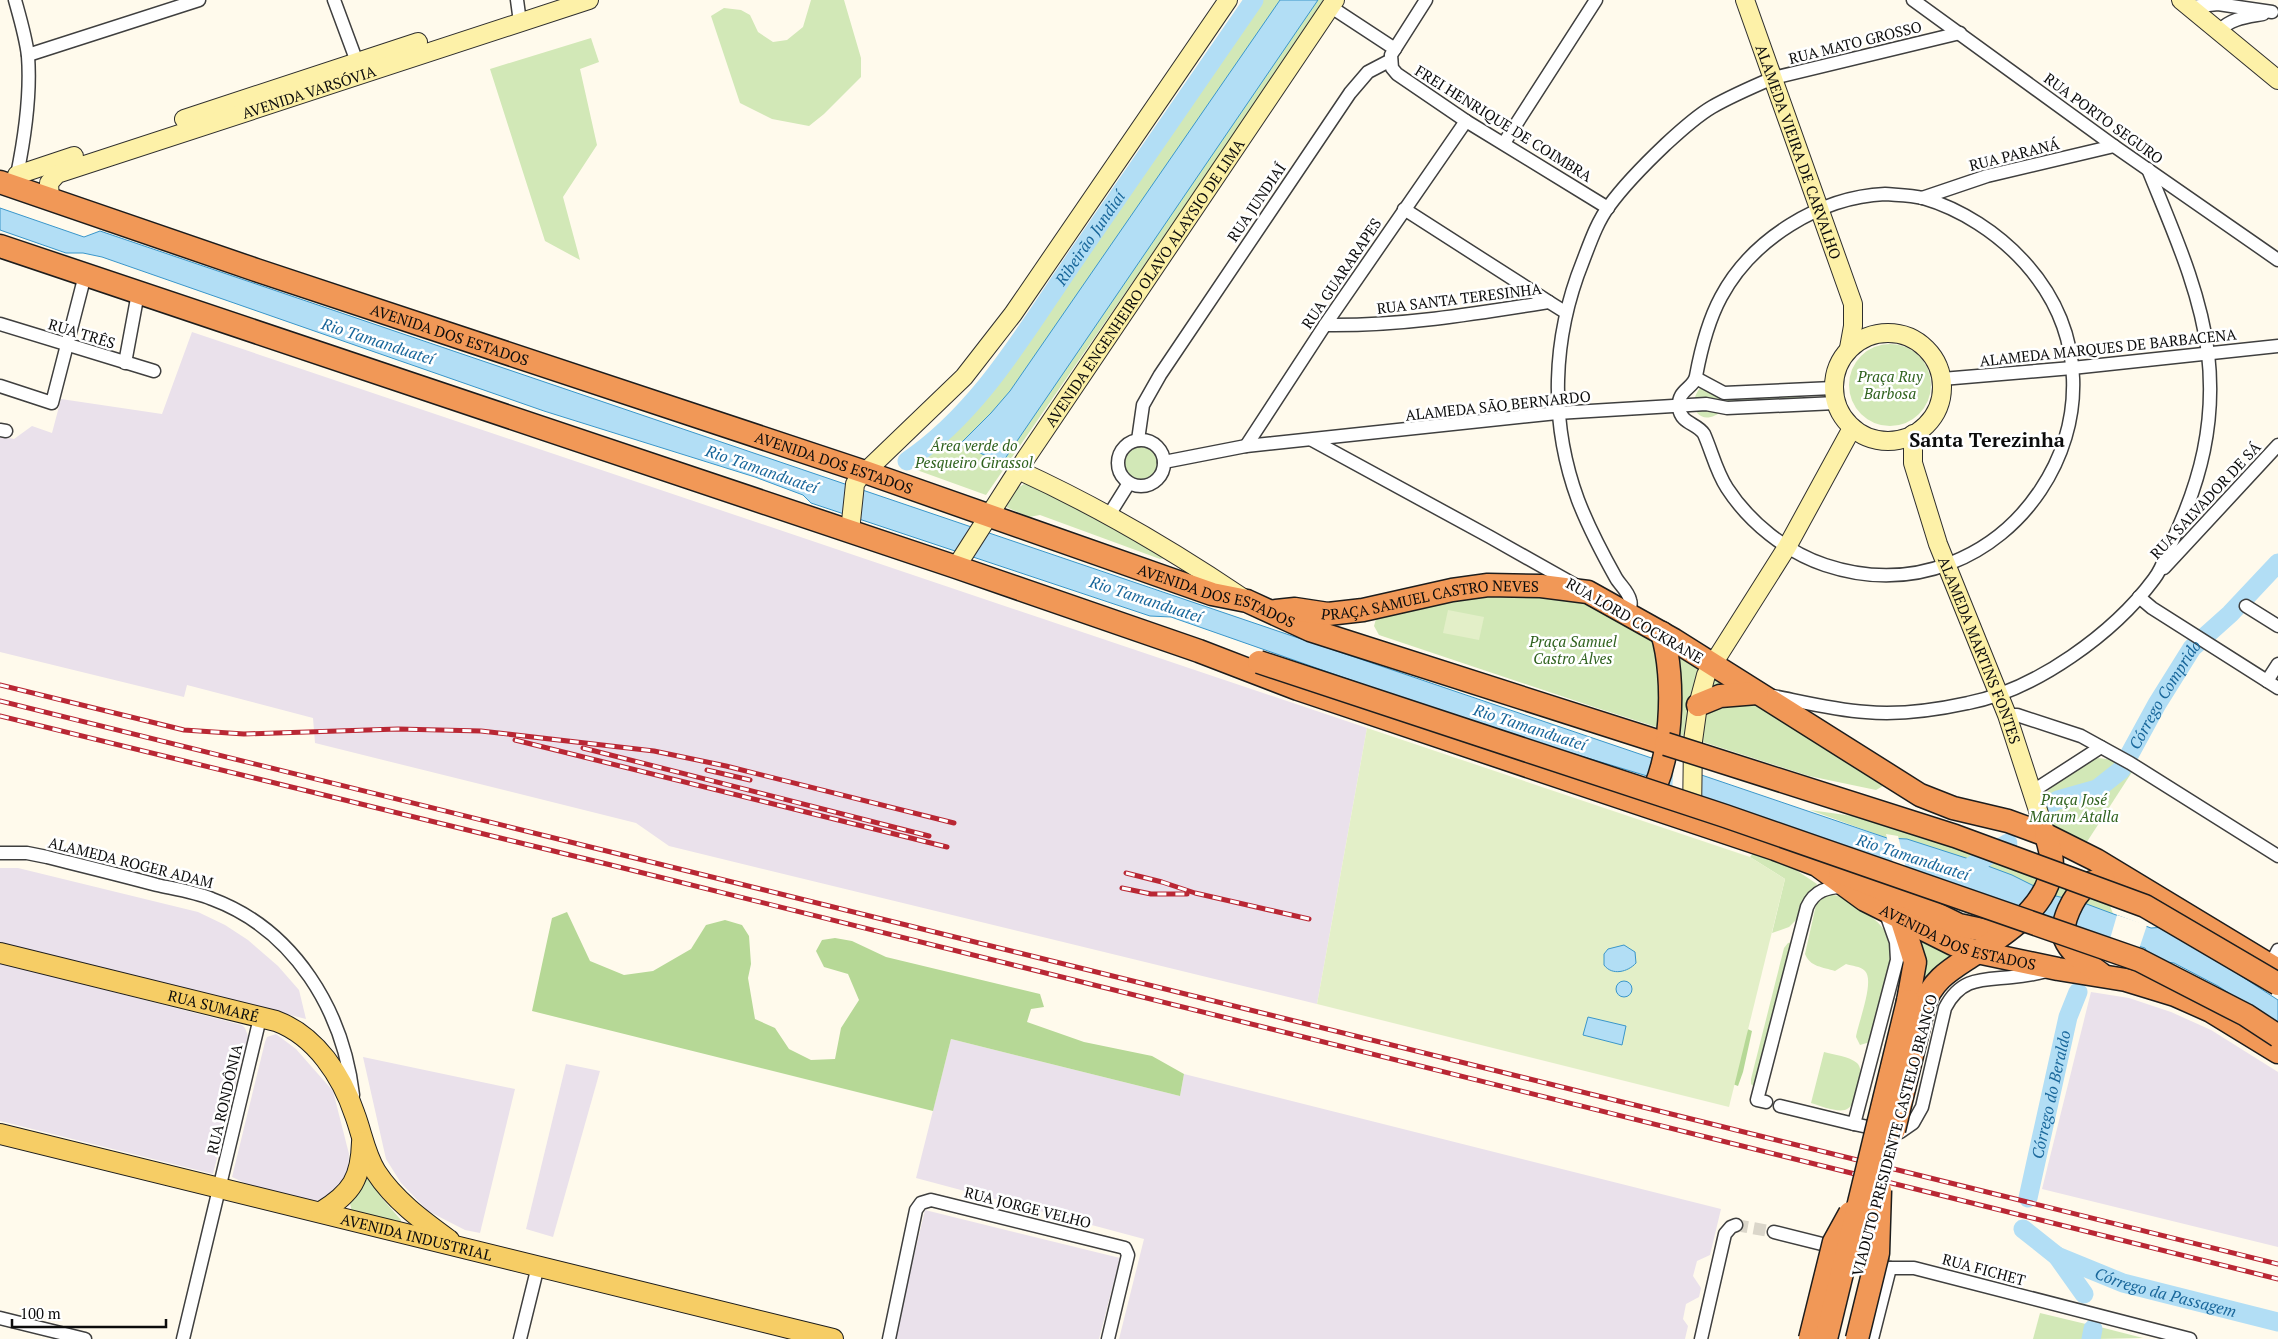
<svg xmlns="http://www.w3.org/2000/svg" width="2278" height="1339" font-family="'PT Serif',serif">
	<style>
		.industrial { fill: #eae1eb }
		.green { fill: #d2e8b7 }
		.forest { fill: #b6d896 }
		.pitch { fill: #e3efc8 }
		.water { fill: #b2def5; stroke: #3a96ca }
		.pier { fill: #fffaec }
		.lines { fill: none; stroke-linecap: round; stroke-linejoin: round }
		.river { stroke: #b2def5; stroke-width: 19 }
		.street-tunnel { stroke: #dbd6ca; stroke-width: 12; stroke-dasharray: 12 6; stroke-linecap: butt }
		.street-casing { stroke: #3f3f3f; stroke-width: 15 }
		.secondary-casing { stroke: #2e2e2e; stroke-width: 20 }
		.primary-casing { stroke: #1d1d1d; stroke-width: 22 }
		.highway-casing { stroke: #1d1d1d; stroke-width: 25 }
		.street { stroke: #fff; stroke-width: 12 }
		.secondary { stroke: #fdf1a8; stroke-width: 18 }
		.primary { stroke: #f6cd65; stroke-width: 20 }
		.highway { stroke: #f19857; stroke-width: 22 }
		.rail-casing { stroke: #b92734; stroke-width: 5 }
		.rail { stroke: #fff; stroke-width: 3; stroke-dasharray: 9; stroke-linecap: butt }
		.highway-bridge-casing { stroke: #1d1d1d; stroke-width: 25; stroke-linecap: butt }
		.highway-bridge { stroke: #f19857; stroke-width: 22 }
		.labels { text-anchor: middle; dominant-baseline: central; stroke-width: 5; stroke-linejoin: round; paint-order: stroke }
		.street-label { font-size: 15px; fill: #0c0c0c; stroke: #fff }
		.park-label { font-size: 15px; font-style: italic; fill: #2f621e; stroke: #fff }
		.water-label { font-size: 16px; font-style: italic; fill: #19679b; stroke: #fff }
		.district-label { font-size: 20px; font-weight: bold; fill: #0c0c0c; stroke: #fff }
	</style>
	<rect width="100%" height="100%" fill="#fffaec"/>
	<!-- industrial -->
	<g class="industrial">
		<polygon points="192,332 1367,728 1317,1004 669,846 636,823 315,743 313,718 187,685 184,697 0,652 0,436 14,439 32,426 52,433 61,399 162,414"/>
		<polygon points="0,868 18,868 198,912 225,925 248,940 278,966 299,990 306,1019 0,943"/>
		<polygon points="0,963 242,1025 245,1028 248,1036 213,1174 0,1121"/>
		<polygon points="2091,992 2129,998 2171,1012 2211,1030 2278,1072 2278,1247 2042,1189"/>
		<polygon points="276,1034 296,1049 333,1091 349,1154 348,1172 339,1187 324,1198 315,1201 247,1184 232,1177 265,1042 267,1037"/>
		<polygon points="951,1039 1180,1096 1184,1074 1721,1209 1710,1255 1697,1261 1693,1276 1701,1288 1699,1297 1686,1304 1683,1319 1688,1326 1685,1339 1119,1339 1144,1239 916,1178"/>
		<polygon points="363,1057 515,1089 480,1233 465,1230 428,1211 401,1183 386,1159"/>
		<polygon points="566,1064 600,1071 553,1237 526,1229"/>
		<polygon points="925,1210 1120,1258 1099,1339 894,1339"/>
	</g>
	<!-- green -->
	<g class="green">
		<polygon points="811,0 844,0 861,58 861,77 824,114 809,126 772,119 740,103 711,16 724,8 741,10 750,15 758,32 773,42 787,40 803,27"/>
		<polygon points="1262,0 1327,0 986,495 914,469 996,383"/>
		<polygon points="591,38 599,62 580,69 597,145 563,197 580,260 545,241 490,69"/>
		<circle cx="1890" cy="385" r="41"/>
		<path d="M 1701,387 L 1799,387 L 1801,399 L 1724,409 C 1701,431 1684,406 1701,387 Z"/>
		<circle cx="1141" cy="463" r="16"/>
		<polygon points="1024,484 1031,485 1113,526 1165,558 1160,559 1040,515 1029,517 1006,507 1015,490"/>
		<polygon points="1524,590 1591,603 1666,644 1882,783 1883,786 1876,790 1809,776 1597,708 1379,635 1374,626 1376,619 1384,611"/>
		<path d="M 2098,758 L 2115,760 L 2132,772 L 2083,848 L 2053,830 L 2042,798 C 2050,785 2084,763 2098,758 Z"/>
		<polygon points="1810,810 1953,830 1984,836 2027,850 2055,863 2108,901 2114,916 2084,903 2052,895 1969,859 1887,838"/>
		<polygon points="1754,852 1790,866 1817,884 1796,920 1789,927 1772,933 1785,879 1750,857"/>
		<path d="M 1827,895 C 1841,893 1851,903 1862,910 C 1874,918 1885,927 1890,941 C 1897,962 1876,1019 1870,1042 L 1860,1045 L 1856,1037 C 1858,1023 1875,981 1865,971 C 1860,966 1852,966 1846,964 L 1835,971 C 1823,967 1810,967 1805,954 L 1816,905 L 1821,899 Z"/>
		<polygon points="1917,937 1953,954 1932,971 1918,986"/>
		<polygon points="1792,942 1756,1089 1751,1084 1751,1079 1784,948 1788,943"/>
		<path d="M 1824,1052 C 1834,1055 1849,1056 1857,1063 C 1866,1070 1857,1107 1845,1110 C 1835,1112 1821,1106 1811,1103 Z"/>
		<polygon points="366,1174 381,1197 401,1220 401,1225 352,1212 349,1199"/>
		<polygon points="2040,1313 2090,1325 2086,1339 2033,1339"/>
		<polygon points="2100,1327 2143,1338 2097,1339"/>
	</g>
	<!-- forest -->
	<g class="forest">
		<polygon points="567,912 590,961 624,975 653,971 691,949 706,925 725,920 742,925 749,936 751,964 748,978 755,1019 775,1028 789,1049 811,1060 835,1059 841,1028 859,1000 848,974 824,967 816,951 822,940 835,938 852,941 886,957 1040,994 1044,1007 1031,1009 1027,1022 1084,1042 1152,1056 1184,1074 1180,1096 951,1039 933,1111 532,1011 552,918"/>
		<polygon points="1743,1027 1752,1031 1743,1072 1738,1086 1730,1083"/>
	</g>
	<!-- pitch -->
	<g class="pitch">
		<polygon points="1448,610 1484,617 1479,640 1443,633"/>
		<polygon points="1367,728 1750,857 1785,879 1729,1107 1317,1004"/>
	</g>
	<!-- water -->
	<g class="water">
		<polygon points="1280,0 1318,0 1002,463 960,444 991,413 1010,391"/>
		<polygon points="0,208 84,237 100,231 1887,838 1907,839 1969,859 2012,875 2052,895 2084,903 2151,928 2166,927 2278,1000 2278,1025 2218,986 2174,963 2151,960 2145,948 2078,929 1682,794 1657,779 1482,726 1171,617 1150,616 811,503 803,495 755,477 544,411 102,257 83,253 66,253 0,230"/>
		<path d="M 1624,945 L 1635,952 L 1636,963 C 1628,972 1612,976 1604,965 L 1604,954 L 1608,949 Z"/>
		<circle cx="1624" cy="989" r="8"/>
		<polygon points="1588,1017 1626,1026 1622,1045 1583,1035"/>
	</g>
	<!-- pier -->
	<g class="pier">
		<polygon points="1674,762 1694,769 1697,802 1672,791"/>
		<polygon points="1886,834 1898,836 1908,876 1895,872"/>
		<polygon points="2117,915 2147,925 2139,949 2110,939"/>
	</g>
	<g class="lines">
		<!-- river -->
		<g class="river">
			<path id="s1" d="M 907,461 C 981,411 1026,330 1076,258 C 1135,172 1195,86 1254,0"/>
			<path id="s2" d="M 2043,807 L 2058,800 L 2097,789 L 2121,770 L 2157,704 L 2192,648 L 2230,614 L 2278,563"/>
			<polyline points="1961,873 2008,843"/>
			<path id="s3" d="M 2028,1198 L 2068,1017 L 2078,992"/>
			<polyline points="2023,1229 2057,1256 2084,1294"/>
			<path id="s4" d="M 2057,1256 L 2123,1283 L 2278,1322"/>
			<polyline points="2091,1339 2093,1329"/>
		</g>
		<!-- street-tunnel -->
		<polyline class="street-tunnel" points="1736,1225 1774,1232"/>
		<!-- street casing -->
		<g class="street-casing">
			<g id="street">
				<path d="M 15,0 C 20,18 26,38 28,56 C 31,96 25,136 17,175"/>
				<polyline points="334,0 357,62 362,66"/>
				<polyline points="517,0 520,22"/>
				<polyline points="1426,0 1391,55 1392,68 1397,74 1466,121 1608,208"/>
				<polyline points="1913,0 2114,146 2278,260"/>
				<polyline points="1331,7 1395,49"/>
				<polyline points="2190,7 2218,4 2272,12"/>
				<path d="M 2219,31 C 2231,18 2247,17 2263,14"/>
				<polyline points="28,55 199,0"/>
				<polyline points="1504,143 1596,0"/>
				<path d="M 1885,194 C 1897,195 1911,195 1923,198 C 1961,209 1998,233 2025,263 C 2153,406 2005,625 1825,565 C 1786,552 1749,522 1727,488 C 1716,471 1712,452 1704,434 C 1697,423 1681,424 1679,408 C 1677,389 1694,389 1696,376 C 1701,349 1708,321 1721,297 C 1752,239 1820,197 1885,194 Z"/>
				<polyline points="1922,198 1987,176 2114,146"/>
				<polyline points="1404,209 1549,302"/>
				<polyline points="0,324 154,371"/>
				<path d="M 1325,325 C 1401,326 1474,314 1549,302 L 1565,312"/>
				<polyline points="125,363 138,293"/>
				<polyline points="1696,378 1724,393 1833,388"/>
				<polyline points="1942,379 2072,368 2278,346"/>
				<polyline points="0,386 52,403 85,275"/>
				<polyline points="0,430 6,431"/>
				<circle cx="1141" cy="463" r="23"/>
				<polyline points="1138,440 1143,405 1160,375 1350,93 1368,72 1391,60"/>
				<polyline points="1312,440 1490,537 1577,586"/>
				<polyline points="1246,446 1325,325 1466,121"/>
				<polyline points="1164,462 1246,446 1557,413 1706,404 1727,408 1836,403"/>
				<polyline points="1109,515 1129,483"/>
				<polyline points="2164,568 2278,445"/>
				<polyline points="2139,597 2152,608 2278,688"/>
				<polyline points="2246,606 2278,626"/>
				<path d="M 1627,614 C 1629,609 1632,605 1630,600 C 1628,591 1620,585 1616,578 C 1602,553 1588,526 1578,500 C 1549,421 1552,338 1583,261 C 1590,243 1597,222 1609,206 C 1625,184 1645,164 1665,145 C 1679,132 1695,117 1712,107 C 1731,96 1752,87 1773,78 L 1960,33"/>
				<polyline points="2267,681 2278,664"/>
				<path d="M 1773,696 C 1803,702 1835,710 1866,712 C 1899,715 1936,710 1968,703 C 2036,690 2114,633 2154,579 C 2162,569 2166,555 2171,544 C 2201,481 2216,422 2208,353 C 2200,289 2172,229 2148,169"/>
				<polyline points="2007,715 2017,715 2081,736 2130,763 2278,856"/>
				<polyline points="2033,791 2101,747"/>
				<path d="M 0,853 L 27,853 L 47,857 C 83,866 120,875 157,885 C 175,889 195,892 212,899 C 295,930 343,1011 353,1095"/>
				<polyline points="2270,965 2278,950"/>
				<path d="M 1766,1102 L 1757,1100 L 1807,907 C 1815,889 1828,888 1845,886"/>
				<polyline points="1780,1106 1854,1124 1897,960 1896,942 1885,911"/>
				<path d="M 1854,1124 L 1891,1132 L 1900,1132 L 1913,1123 L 1922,1107 L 1945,1008 C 1961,977 1982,980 2012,977 C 2024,976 2035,974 2047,971"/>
				<polyline points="1774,1232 1882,1259"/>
				<polyline points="1890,1268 1914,1268 2190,1339"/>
				<polyline points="0,1318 85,1339"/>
				<polyline points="183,1339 260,1018"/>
				<polyline points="520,1339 538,1266"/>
				<polyline points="889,1339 916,1210 921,1203 931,1200 1125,1248 1128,1255 1108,1339"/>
				<polyline points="1701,1339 1725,1234 1731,1227 1736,1225"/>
				<polyline points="1872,1339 1890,1268"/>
			</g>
		</g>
		<!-- secondary casing -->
		<g class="secondary-casing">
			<g id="secondary">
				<path id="s5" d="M 1745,0 L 1853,304 L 1853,326 L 1849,348"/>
				<polyline points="2181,0 2278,80"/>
				<polyline points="184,119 418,42"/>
				<polyline points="13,186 17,175 74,156"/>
				<path id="s6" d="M 50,200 L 49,183 L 57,174 L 589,0"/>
				<circle cx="1888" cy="387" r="54"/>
				<path id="s7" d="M 1913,434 L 1913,463 L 1938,544 L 2007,715 L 2046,835"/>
				<path d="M 1018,470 C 1097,506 1172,550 1243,598"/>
				<polyline points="850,531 855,484 859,478 964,377 1013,314 1228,0"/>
				<path id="s8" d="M 956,567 L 1018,470 L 1335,0"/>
				<polyline points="1692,816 1693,741 1698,705 1706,675 1787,547 1852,428"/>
			</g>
		</g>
		<!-- primary casing -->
		<g class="primary-casing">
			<g id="primary">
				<path id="s9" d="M 0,953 L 276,1021 C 316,1036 342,1076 355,1115 C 362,1134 365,1154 376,1172 C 394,1200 423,1221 449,1240"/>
				<path id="s10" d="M 0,1134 L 833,1339"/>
				<path d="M 321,1212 C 352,1193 361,1178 362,1142"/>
			</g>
		</g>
		<!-- highway casing -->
		<g class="highway-casing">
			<g id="highway">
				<path id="s11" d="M 0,182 L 256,270 L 865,472 L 1212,594 L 1247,601 L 1310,630 L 1666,744"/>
				<path id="s12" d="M 0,246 L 956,567 L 1199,651 L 1298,689 L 1775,849 L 1817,865 L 1865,900 L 1953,944 L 1977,952 L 2058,969 L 2126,980 L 2175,995 L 2211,1011 L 2278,1052"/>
				<path id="s13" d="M 1276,611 L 1295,609 L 1328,614 L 1363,610 L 1452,590 L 1488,585 L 1541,586 L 1588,592 L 1674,640 L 1920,795 L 1953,808 L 2008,821 L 2046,835 L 2096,860 L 2278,970"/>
				<polyline points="1698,705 1720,696 1757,693"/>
				<path d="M 1645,805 C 1673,767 1676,678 1662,633"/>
				<polyline points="1840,872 1898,895 1959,925 2001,934"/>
				<polyline points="1901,918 1915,962 1908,1001"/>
				<path d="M 2101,974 C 2088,964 2071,954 2065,939 C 2059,924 2074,895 2086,886 C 2091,881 2097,881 2104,881"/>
				<path d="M 1924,1006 C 1931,981 1950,970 1970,957 C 2003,935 2049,908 2052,865 C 2052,855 2049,845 2046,835"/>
			</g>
		</g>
		<!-- street -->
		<use href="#street" class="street"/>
		<!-- secondary -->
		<use href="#secondary" class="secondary"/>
		<!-- primary -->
		<use href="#primary" class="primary"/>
		<!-- highway -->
		<use href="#highway" class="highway"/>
		<!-- rail casing -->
		<g class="rail-casing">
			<g id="rail">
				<polyline points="0,685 184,730 244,734 398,729 481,731 654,751 726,766 954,823"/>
				<polyline points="0,701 2278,1264"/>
				<polyline points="0,716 611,865 2278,1279"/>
				<polyline points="515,740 947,847"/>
				<polyline points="583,748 929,836"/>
				<polyline points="707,770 750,780"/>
				<polyline points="1126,873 1162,882 1195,893 1309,919"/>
				<polyline points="1122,888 1151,894 1187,894"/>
			</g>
		</g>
		<!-- rail -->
		<use href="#rail" class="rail"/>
		<!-- highway-bridge casing -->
		<g class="highway-bridge-casing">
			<g id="highway-bridge">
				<polyline points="1259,662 1725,816 2139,960 2246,1015 2278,1036"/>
				<polyline points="1666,744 1955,836 2145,906 2278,984"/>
				<polyline points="1894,1130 1924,1006"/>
				<polyline points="1810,1339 1834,1242 1850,1213"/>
				<polyline points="1826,1339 1908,1001"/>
				<polyline points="1857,1339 1878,1253 1880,1190"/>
			</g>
		</g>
		<!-- highway-bridge -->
		<use href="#highway-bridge" class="highway-bridge"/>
	</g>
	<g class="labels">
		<!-- street labels -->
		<g class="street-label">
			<text transform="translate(1855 42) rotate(-14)">RUA MATO GROSSO</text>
			<text stroke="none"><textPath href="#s6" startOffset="294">AVENIDA VARSÓVIA</textPath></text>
			<text transform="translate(2104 118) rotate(36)">RUA PORTO SEGURO</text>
			<text transform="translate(1504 123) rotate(32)">FREI HENRIQUE DE COIMBRA</text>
			<text stroke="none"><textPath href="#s5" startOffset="161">ALAMEDA VIEIRA DE CARVALHO</textPath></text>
			<text transform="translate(2014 154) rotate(-14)">RUA PARANÁ</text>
			<text transform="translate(1256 202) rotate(-56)">RUA JUNDIAÍ</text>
			<text transform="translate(1341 273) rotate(-56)">RUA GUARARAPES</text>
			<text stroke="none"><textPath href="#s8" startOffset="341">AVENIDA ENGENHEIRO OLAVO ALAYSIO DE LIMA</textPath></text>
			<text transform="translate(1459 298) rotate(-7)">RUA SANTA TERESINHA</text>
			<text transform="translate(82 333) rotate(17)">RUA TRÊS</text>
			<text stroke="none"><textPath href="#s11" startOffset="475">AVENIDA DOS ESTADOS</textPath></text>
			<text transform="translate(2108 347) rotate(-6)">ALAMEDA MARQUES DE BARBACENA</text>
			<text transform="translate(1498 405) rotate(-6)">ALAMEDA SÃO BERNARDO</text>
			<text stroke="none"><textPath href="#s11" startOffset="880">AVENIDA DOS ESTADOS</textPath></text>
			<text transform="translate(2205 500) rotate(-47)">RUA SALVADOR DE SÁ</text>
			<text stroke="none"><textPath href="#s11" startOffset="1285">AVENIDA DOS ESTADOS</textPath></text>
			<text stroke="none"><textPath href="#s13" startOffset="156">PRAÇA SAMUEL CASTRO NEVES</textPath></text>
			<text transform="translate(1635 620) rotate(30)">RUA LORD COCKRANE</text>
			<text stroke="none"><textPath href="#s7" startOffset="228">ALAMEDA MARTINS FONTES</textPath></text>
			<text transform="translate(131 862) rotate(14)">ALAMEDA ROGER ADAM</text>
			<text stroke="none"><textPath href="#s12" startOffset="2080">AVENIDA DOS ESTADOS</textPath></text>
			<text stroke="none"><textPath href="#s9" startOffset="220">RUA SUMARÉ</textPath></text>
			<text transform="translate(224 1099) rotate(-77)">RUA RONDÔNIA</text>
			<text transform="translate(1894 1135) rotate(-75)">VIADUTO PRESIDENTE CASTELO BRANCO</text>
			<text transform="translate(1028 1207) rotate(14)">RUA JORGE VELHO</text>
			<text stroke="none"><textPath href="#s10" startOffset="429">AVENIDA INDUSTRIAL</textPath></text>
			<text transform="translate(1984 1269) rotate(15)">RUA FICHET</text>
		</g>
		<!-- park labels -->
		<g class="park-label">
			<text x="1890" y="376">Praça Ruy<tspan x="1890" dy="17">Barbosa</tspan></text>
			<text x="974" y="445">Área verde do<tspan x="974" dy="17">Pesqueiro Girassol</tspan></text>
			<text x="1573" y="641">Praça Samuel<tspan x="1573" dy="17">Castro Alves</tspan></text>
			<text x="2074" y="799">Praça José<tspan x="2074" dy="17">Marum Atalla</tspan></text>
		</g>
		<!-- water labels -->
		<g class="water-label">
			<text stroke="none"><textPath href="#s1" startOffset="290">Ribeirão Jundiaí</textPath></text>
			<text transform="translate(378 341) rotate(18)">Rio Tamanduateí</text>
			<text transform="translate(762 469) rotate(19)">Rio Tamanduateí</text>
			<text transform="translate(1146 599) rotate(18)">Rio Tamanduateí</text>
			<text stroke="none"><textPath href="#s2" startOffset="175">Córrego Comprido</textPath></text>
			<text transform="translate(1530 727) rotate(18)">Rio Tamanduateí</text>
			<text transform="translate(1913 857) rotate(18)">Rio Tamanduateí</text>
			<text stroke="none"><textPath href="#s3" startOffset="106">Córrego do Beraldo</textPath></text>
			<text stroke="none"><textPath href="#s4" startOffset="115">Córrego da Passagem</textPath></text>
		</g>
		<!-- district labels -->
		<g class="district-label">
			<text x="1987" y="439">Santa Terezinha</text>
		</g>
	</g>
	<!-- scale -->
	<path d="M12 1319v8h154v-8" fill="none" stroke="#0c0c0c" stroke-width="2.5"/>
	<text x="20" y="1319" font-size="15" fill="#0c0c0c" stroke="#ffffff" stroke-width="4" paint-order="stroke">100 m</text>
</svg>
